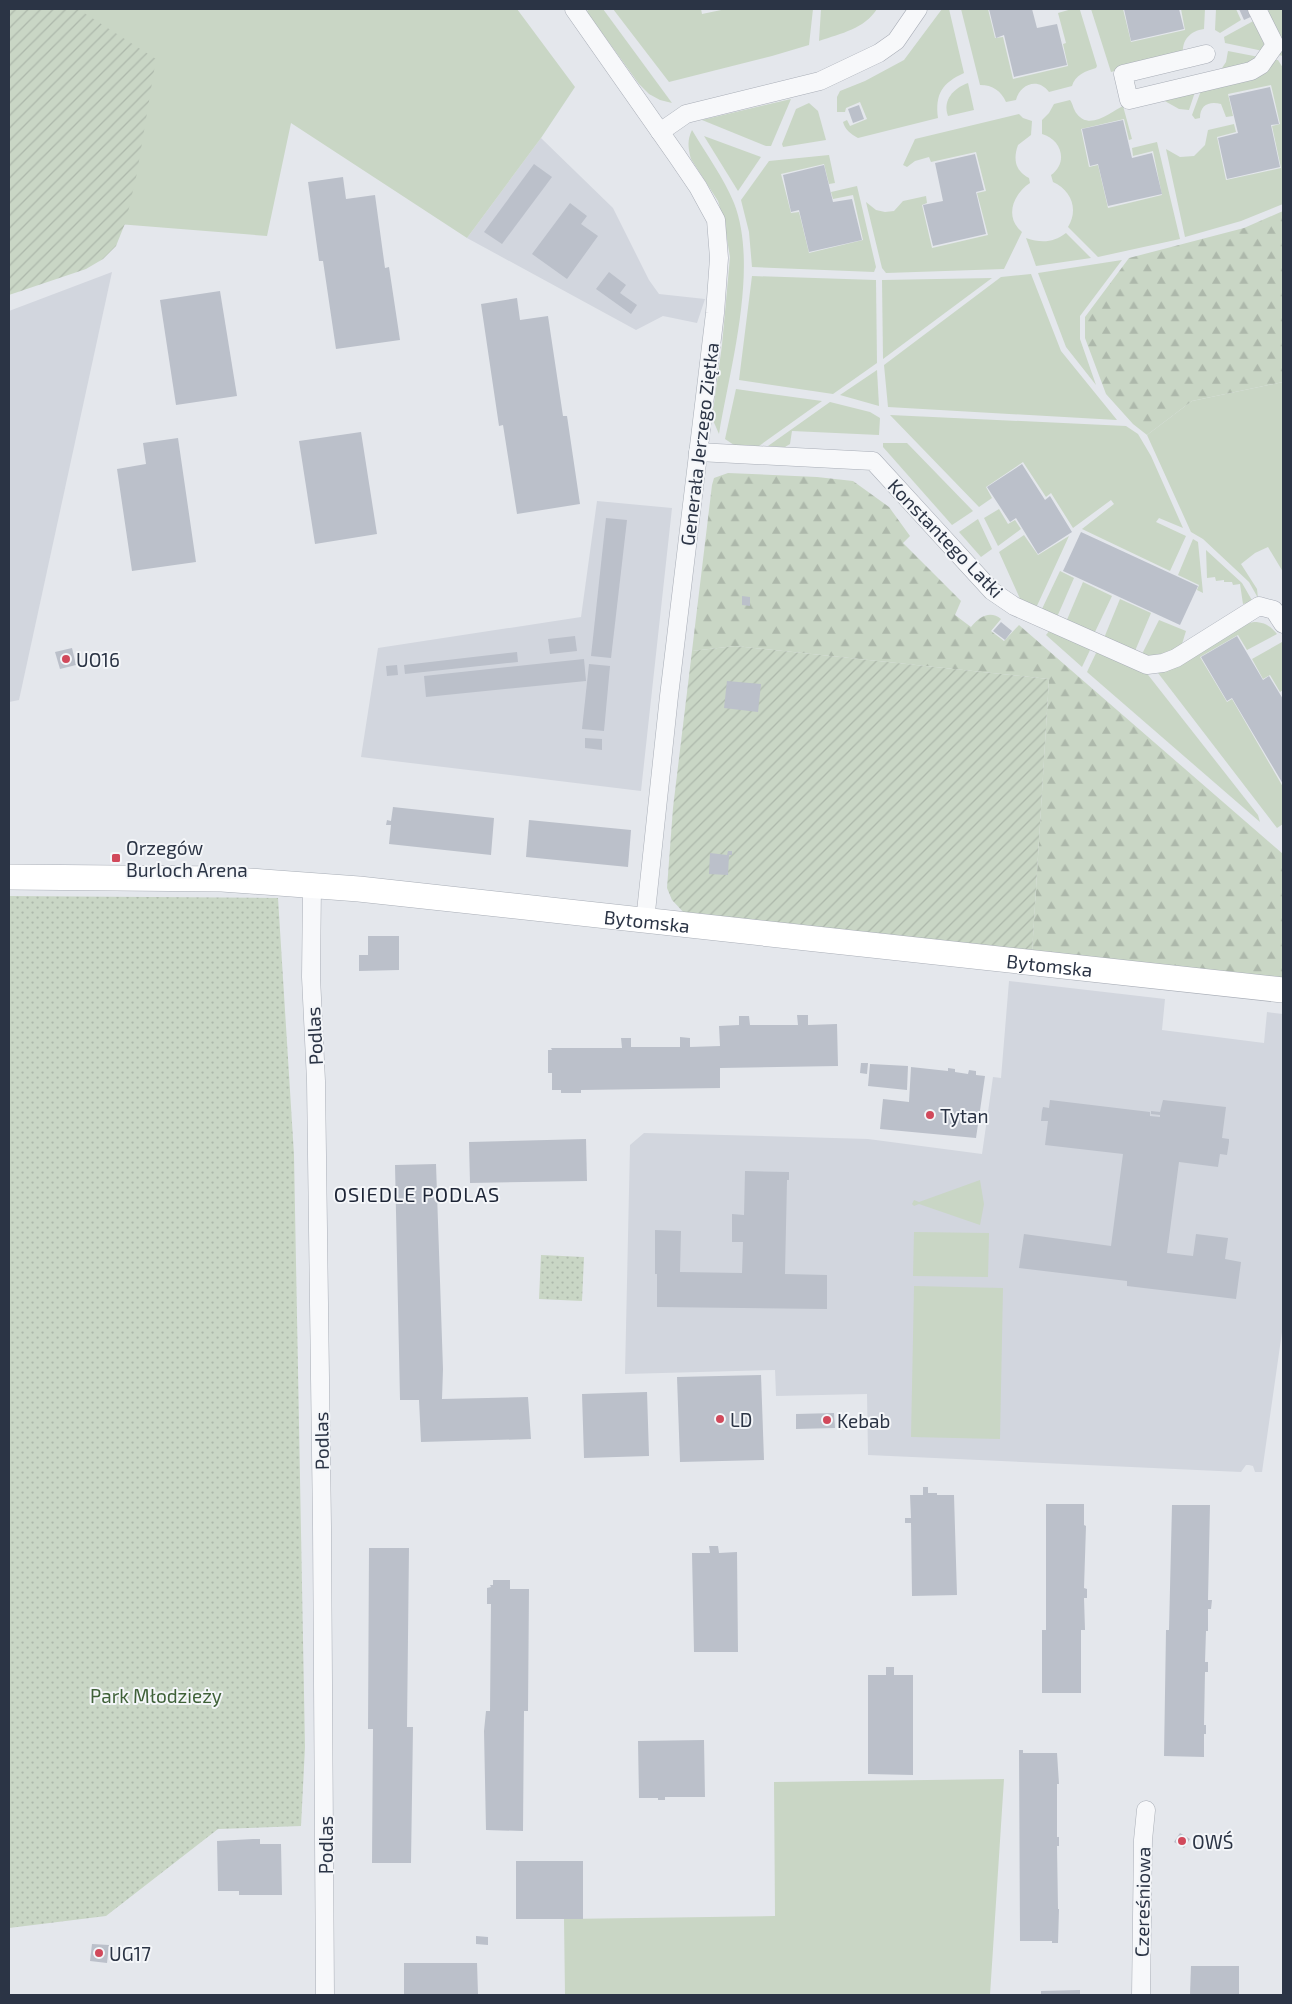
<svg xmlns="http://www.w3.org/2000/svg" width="1292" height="2004" font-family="'Exo 2',sans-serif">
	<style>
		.built { fill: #d2d6de }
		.grass { fill: #c9d6c5 }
		.forest { fill: url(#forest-firs) }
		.park { fill: url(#park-dots) }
		.garden { fill: url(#garden-furrows) }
		.building { fill: #bbc0ca }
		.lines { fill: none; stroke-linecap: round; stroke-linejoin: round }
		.street-casing { stroke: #a9aeb7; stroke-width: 19 }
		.secondary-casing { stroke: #a9aeb7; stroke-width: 26 }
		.street { stroke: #f7f8fa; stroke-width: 18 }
		.secondary { stroke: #fff; stroke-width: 25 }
		.poi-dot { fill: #d1495b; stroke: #f4f6f9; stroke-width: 2 }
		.labels { text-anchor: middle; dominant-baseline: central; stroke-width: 4; stroke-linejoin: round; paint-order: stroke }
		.street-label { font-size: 19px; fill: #2b3445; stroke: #f4f6f9 }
		.poi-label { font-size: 19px; fill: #2b3445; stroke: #f4f6f9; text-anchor: start }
		.park-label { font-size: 19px; fill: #3f6138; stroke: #f4f6f9 }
		.neighbourhood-label { font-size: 20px; letter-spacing: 1px; fill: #1d2536; stroke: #f4f6f9 }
	</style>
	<defs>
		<pattern id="forest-firs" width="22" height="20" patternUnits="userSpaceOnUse" patternTransform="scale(1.25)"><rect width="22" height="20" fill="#c9d6c5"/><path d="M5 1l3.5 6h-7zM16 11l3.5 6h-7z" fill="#adb8ab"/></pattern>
		<pattern id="park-dots" width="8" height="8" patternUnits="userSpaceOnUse" patternTransform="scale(1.25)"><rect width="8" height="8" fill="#c9d6c5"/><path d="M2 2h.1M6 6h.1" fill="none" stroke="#adb8ab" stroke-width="1.8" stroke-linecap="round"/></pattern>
		<pattern id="garden-furrows" width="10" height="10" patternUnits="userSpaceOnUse" patternTransform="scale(1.25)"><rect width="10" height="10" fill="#c9d6c5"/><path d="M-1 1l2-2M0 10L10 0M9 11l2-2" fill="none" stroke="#adb8ab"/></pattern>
	</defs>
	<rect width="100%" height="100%" fill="#e4e7ec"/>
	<!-- built -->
	<g class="built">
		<polygon points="541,138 613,208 649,280 659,294 705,299 697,323 663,316 636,330 467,238"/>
		<polygon points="112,272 19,700 9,702 9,311"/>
		<polygon points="597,501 672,508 641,791 361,757 378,648 581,617"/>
		<polygon points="1009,981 1165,999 1162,1030 1264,1043 1267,1012 1283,1014 1283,1325 1262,1472 1255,1472 1253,1466 1249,1465 1246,1465 1241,1472 868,1455 867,1394 776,1396 775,1370 625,1374 630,1145 644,1133 799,1137 868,1139 982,1154 993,1077 1001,1078"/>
	</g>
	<!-- grass -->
	<g class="grass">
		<polygon points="78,9 517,9 575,87 541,138 467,238 291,123 267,236 118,224"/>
		<polygon points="588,9 603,9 672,103 660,100 649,94 639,84 587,12"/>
		<polygon points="613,9 701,9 702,14 726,9 813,9 809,45 772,56 669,82"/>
		<path d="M 821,9 L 877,9 C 864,29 842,33 819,41 Z"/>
		<path d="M 942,9 L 949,9 L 964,73 C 942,83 935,94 938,118 L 858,138 C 851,134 845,130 843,122 L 847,120 L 850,126 L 867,119 L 860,102 L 846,108 L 845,112 L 837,112 L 837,97 L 840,91 L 865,81 L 904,60 Z"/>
		<path d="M 961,9 L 988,9 L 995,38 L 1003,37 L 1013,79 L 1068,66 L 1063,44 L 1066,43 L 1058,13 L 1072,9 L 1080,10 L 1097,66 L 1096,68 C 1086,71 1075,75 1072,86 L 1049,92 C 1038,77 1020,84 1016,100 L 1006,102 C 1001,91 993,85 980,85 Z"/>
		<path d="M 1091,9 L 1123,9 L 1131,42 L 1185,30 L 1181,9 L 1205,9 L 1204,29 C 1190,31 1182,40 1183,53 L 1111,72 Z"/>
		<polygon points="1216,9 1236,9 1241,20 1220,33 1215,30"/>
		<polygon points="1270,9 1283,9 1283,56 1274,54 1265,14"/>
		<polygon points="1257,19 1267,42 1263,51 1225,43 1224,37"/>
		<polygon points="1228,51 1259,57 1257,61 1220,71 1226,62"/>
		<path d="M 1270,60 L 1278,60 L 1283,68 L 1283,204 L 1241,221 L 1185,237 L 1166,149 L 1180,157 L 1194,156 L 1205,145 L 1208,130 L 1234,124 L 1236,132 L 1217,137 L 1226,180 L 1281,168 L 1272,126 L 1280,124 L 1271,85 L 1228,94 L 1233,116 L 1226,117 L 1221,104 C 1209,101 1200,105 1200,118 L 1195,119 L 1192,115 L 1202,88 Z"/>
		<path d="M 968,83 L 974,110 L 948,116 C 942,100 954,88 968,83 Z"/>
		<polygon points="1196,89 1189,110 1179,109 1163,100"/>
		<polygon points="791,99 771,146 766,146 702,120"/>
		<path d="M 1070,100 C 1073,104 1073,109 1077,114 C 1090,131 1112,111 1123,106 L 1132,139 L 1129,140 L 1124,119 L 1081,129 L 1089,167 L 1098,165 L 1108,208 L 1162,195 L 1153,151 L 1133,156 L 1132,148 L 1157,142 L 1180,239 L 1098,257 L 1068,227 C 1079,209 1071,190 1053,182 L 1051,175 C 1069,162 1061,139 1042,134 L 1042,120 L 1049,113 L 1054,104 Z"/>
		<polygon points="809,103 818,111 826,140 783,147 782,144 796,109"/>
		<path d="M 1019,114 L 1023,118 L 1032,121 L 1031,135 L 1018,145 C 1013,159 1015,171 1029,178 L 1030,183 C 1013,194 1004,217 1022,232 L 1004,269 L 886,273 L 882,268 L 866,202 L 876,210 L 885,212 L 894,211 L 903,201 L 926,196 L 927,203 L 922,205 L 932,248 L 988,235 L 977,193 L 986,191 L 976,152 L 931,162 L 929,157 L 915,161 L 907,167 L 903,165 L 915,139 Z"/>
		<path d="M 692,130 C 706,154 724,178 734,203 C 759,267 730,368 719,434 L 712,418 L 722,345 L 730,257 L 724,221 L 718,201 L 691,159 C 688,148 687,140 692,130 Z"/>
		<polygon points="704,136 761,157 738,191"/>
		<polygon points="829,155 835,183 829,184 824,164 781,174 791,213 799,212 809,253 863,240 853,195 833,199 831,192 857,186 876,267 874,272 752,267 749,232 741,200 769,161"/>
		<path d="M 1066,233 L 1091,258 L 1036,266 L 1026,238 C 1041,243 1053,243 1066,233 Z"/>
		<polygon points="1122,260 1080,316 1080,339 1096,385 1066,347 1038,273"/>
		<polygon points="1031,274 1061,351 1117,420 888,407 884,365 1001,277"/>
		<polygon points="752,276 876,280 877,363 833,394 739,380"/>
		<polygon points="992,278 883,359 882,280"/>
		<polygon points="877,370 879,406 840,395"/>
		<polygon points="1283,382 1283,572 1268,547 1255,553 1241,564 1257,589 1258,598 1249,582 1203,539 1191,532 1147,435 1192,401"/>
		<polygon points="736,389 822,401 759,446 734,445 725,439"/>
		<polygon points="830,402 870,412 880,418 879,435 792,431 790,444 785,447 768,446"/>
		<polygon points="890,415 1126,426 1138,434 1151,456 1183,528 1159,518 1156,522 1186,536 1170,571 1082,529 1114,504 1111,500 1073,528 1051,493 1046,497 1023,462 986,487 992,498 979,507"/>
		<polygon points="883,443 907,443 973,511 952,525 883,447"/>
		<polygon points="999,509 1008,524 1015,520 1021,529 998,546 984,518"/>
		<polygon points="978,519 992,549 981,557 959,532"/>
		<polygon points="1024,535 1038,555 1069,536 1036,608 1021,601 999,552"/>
		<polygon points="1193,539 1198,542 1203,593 1197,590 1199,585 1178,575"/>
		<polygon points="1206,550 1242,583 1253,602 1243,604 1240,584 1233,585 1232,582 1224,582 1224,580 1216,581 1215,577 1207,578"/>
		<polygon points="1060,571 1074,578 1057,617 1041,611"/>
		<polygon points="1083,582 1112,596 1094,634 1066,622"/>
		<polygon points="1120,599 1151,613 1135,651 1104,638"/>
		<path d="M 1159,620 L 1186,631 L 1182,644 C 1170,652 1157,661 1142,654 Z"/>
		<path d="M 1254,622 C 1264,622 1271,626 1277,634 L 1247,650 L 1238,635 L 1200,657 L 1227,702 L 1232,699 L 1283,787 L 1283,824 L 1277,828 L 1158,673 L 1158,671 L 1244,624 Z"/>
		<polygon points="1050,630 1091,648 1082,667 1046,635"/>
		<polygon points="1282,642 1283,690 1280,692 1270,675 1263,679 1252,659"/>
		<polygon points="1097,651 1145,671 1258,815 1260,822 1087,672"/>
		<polygon points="980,1180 984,1204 980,1225 919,1204 914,1206 912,1204 914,1200 919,1202"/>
		<polygon points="914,1232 989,1233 988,1277 913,1276"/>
		<polygon points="914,1286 1003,1288 1000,1439 911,1437"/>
		<polygon points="1004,1779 990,1995 565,1995 564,1919 775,1916 774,1782"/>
	</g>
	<!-- forest -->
	<g class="forest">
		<polygon points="1283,211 1283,382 1192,401 1147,435 1133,424 1106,394 1085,338 1085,317 1129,258 1244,228"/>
		<path d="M 728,473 L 817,477 L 853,481 L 889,507 L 910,536 L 903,543 L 961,601 L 955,615 L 971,627 C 979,617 990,610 1001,619 L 991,631 L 1004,641 L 1019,625 L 1283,854 L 1283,979 L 1032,953 L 1049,679 L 735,646 L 692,651 L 712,485 L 714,478 Z"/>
	</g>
	<!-- park -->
	<g class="park">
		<polygon points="9,896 278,898 294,1155 305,1747 301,1826 218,1829 106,1916 9,1928"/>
		<polygon points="541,1255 584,1257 582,1301 539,1299"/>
	</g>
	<!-- garden -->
	<g class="garden">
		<polygon points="9,9 78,9 156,59 137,173 126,221 116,246 103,259 86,269 9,295"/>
		<polygon points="735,646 1049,679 1032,953 686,915 672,900 667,888 673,808 692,651"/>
	</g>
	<!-- building -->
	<g class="building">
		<polygon points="989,9 1032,9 1037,28 1057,24 1067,65 1014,77 1004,35 996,38"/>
		<polygon points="1124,9 1179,9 1184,29 1131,41"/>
		<polygon points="1239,9 1252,9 1255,15 1244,20"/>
		<polygon points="1270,87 1279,124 1271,125 1280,167 1227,179 1218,138 1238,133 1229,96"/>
		<polygon points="859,105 864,119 853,123 848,109"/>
		<polygon points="1123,120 1132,158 1152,153 1162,194 1108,206 1098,164 1090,166 1082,129"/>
		<polygon points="975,154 984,190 976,192 986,234 933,246 923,205 943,201 935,163"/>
		<polygon points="534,164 552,177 502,244 484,232"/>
		<polygon points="824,165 833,202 852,199 862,240 809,252 799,210 791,212 783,175"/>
		<polygon points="343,177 346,199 375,195 385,268 389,267 400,340 336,349 323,261 319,261 308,182"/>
		<polygon points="570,203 587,216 581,224 598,236 567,279 532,254"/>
		<polygon points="609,272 626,285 620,293 637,305 631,314 596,289"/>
		<polygon points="220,291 237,396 176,405 160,300"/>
		<polygon points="517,298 520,320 548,316 563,416 567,416 580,504 517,514 503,425 499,426 481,304"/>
		<polygon points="361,432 377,534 315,544 299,441"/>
		<polygon points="178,438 196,562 132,571 117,469 146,464 143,443"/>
		<polygon points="1022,464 1045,500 1050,496 1072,532 1038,554 1016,518 1010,522 987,487"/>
		<polygon points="606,518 627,520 611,658 591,656"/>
		<polygon points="1081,532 1198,586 1180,625 1063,571"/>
		<polygon points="742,596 750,597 750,606 742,605"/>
		<polygon points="1001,622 1012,631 1005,640 993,631"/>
		<polygon points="575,636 577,651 550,654 548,639"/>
		<polygon points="1237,636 1263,680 1269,676 1283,699 1283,784 1232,698 1227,701 1201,657"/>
		<polygon points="72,648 76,665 60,669 55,652"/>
		<polygon points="517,652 518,662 405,674 404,665"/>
		<polygon points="584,659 586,681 426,697 424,676"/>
		<polygon points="589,664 610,666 604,731 582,729"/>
		<polygon points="397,665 398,675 387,676 386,666"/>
		<polygon points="727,681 761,684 758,712 724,708"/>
		<polygon points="585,738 602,739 602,750 585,748"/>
		<polygon points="393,807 494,818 491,855 389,844 391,825 386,825 387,820 391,821"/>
		<polygon points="529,820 631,830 628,867 526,857"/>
		<polygon points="728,851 732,851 732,855 729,855 728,875 709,874 710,853 727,855"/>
		<polygon points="368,936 399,936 399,970 359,971 359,955 368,955"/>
		<polygon points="797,1015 808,1015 808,1025 837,1024 838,1066 720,1068 720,1088 581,1090 581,1093 561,1093 561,1090 552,1090 552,1073 548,1073 548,1050 552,1050 551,1048 622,1048 621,1038 631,1038 631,1047 680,1047 680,1037 690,1038 690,1047 720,1046 719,1026 739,1025 739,1016 749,1016 750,1025 798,1025"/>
		<polygon points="861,1063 868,1063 867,1074 860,1073"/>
		<polygon points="870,1064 908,1066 907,1090 868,1086"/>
		<polygon points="911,1067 948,1071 948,1068 955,1069 955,1072 968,1074 969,1070 976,1071 976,1075 985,1076 976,1138 880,1129 883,1099 909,1102"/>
		<polygon points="1050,1100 1150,1112 1150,1116 1160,1117 1160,1115 1151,1114 1151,1111 1160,1112 1163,1100 1226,1107 1222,1138 1229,1139 1229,1142 1227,1155 1220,1154 1218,1167 1179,1162 1167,1253 1193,1256 1196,1234 1228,1238 1225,1259 1241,1262 1236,1299 1127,1286 1127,1281 1019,1268 1024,1234 1111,1246 1123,1154 1045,1145 1048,1121 1041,1121 1042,1111 1043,1107 1049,1108"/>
		<polygon points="586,1139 587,1181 470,1183 469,1142"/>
		<polygon points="436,1164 443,1369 442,1399 528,1397 531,1439 421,1442 419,1400 400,1400 395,1165"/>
		<polygon points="745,1171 789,1172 789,1180 787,1180 785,1274 827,1275 827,1309 657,1307 657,1274 655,1274 655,1230 681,1231 680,1272 742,1273 743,1242 732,1242 732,1214 744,1215"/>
		<polygon points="761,1375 764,1460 680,1462 677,1377"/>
		<polygon points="647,1392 649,1456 584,1458 582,1394"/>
		<polygon points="834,1413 835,1428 796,1429 796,1414"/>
		<polygon points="923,1487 928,1487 928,1493 937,1493 937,1495 954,1495 957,1595 912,1596 911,1523 905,1523 905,1518 911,1518 910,1495 923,1495"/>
		<polygon points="1046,1504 1084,1504 1084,1525 1086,1526 1084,1588 1087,1589 1087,1598 1084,1598 1085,1630 1081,1630 1081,1693 1042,1693 1042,1630 1046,1630"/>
		<polygon points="1172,1505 1210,1505 1208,1600 1212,1600 1211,1609 1208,1609 1208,1631 1206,1631 1205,1662 1208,1662 1208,1672 1205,1672 1204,1725 1206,1725 1206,1734 1204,1734 1204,1757 1164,1756 1166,1630 1169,1630"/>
		<polygon points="709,1546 718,1546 719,1553 737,1552 738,1652 694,1652 692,1553 710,1553"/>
		<polygon points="369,1548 409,1548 407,1727 413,1727 411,1863 372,1863 373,1729 368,1729"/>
		<polygon points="493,1580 510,1580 510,1589 529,1589 528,1711 524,1711 523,1831 486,1830 484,1731 486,1711 490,1711 491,1604 487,1604 487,1588 491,1587 490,1585 493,1585"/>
		<polygon points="886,1667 894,1667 894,1675 913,1675 913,1775 868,1774 868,1675 886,1675"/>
		<polygon points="704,1740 705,1797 665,1797 665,1800 658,1800 658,1798 639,1798 638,1741"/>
		<polygon points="1019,1750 1023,1750 1023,1753 1057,1753 1059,1784 1057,1784 1057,1837 1059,1837 1059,1846 1057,1846 1058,1909 1059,1909 1058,1943 1052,1943 1052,1941 1020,1941"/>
		<polygon points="1180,1833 1190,1839 1184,1848 1174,1842"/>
		<polygon points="253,1839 260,1839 260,1844 281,1844 282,1895 239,1895 239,1891 218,1891 217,1841"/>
		<rect x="516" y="1861" width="67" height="58"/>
		<polygon points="476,1936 488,1937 488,1945 476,1944"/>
		<polygon points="92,1944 109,1945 107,1963 90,1961"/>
		<polygon points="404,1963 477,1963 478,1995 404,1995"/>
		<polygon points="1191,1966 1239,1966 1239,1995 1190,1995"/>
		<polygon points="1080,1990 1080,1995 1041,1995 1041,1991"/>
	</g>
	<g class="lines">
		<!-- street casing -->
		<g class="street-casing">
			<g id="street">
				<polyline points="574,9 677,156 698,187 716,220 719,258 715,313 669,696 645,921"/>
				<polyline points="1206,54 1123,74 1129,100 1251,71 1261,65 1275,45 1257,9"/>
				<polyline points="660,132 686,114 820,81 879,53 896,41 918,9"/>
				<polyline points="698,452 873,461 992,591 1014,606 1147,665 1163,663 1176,658 1259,606 1274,610 1283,624"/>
				<polyline points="312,886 311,977 316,1081 322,1526 325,1995"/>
				<polyline points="1141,1995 1143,1840 1146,1810"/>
			</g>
		</g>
		<!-- secondary casing -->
		<g class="secondary-casing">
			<g id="secondary">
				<path id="s1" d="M 9,877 L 222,879 L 359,889 L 1283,990"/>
			</g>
		</g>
		<!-- street -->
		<use href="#street" class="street"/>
		<!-- secondary -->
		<use href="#secondary" class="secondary"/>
	</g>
	<!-- markers -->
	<g class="poi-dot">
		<circle cx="66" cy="659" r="5"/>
		<rect x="111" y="853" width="10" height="10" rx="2.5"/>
		<circle cx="930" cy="1115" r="5"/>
		<circle cx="720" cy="1419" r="5"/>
		<circle cx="827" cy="1420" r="5"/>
		<circle cx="1182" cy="1841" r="5"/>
		<circle cx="99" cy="1953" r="5"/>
	</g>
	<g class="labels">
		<!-- street labels -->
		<g class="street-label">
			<text transform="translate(699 444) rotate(-83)">Generała Jerzego Ziętka</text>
			<text transform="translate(946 538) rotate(46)">Konstantego Latki</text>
			<text stroke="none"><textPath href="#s1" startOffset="640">Bytomska</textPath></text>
			<text stroke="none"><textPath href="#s1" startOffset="1045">Bytomska</textPath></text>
			<text transform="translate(314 1036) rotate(-93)">Podlas</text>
			<text transform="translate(321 1441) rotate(-91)">Podlas</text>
			<text transform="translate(325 1845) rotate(-90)">Podlas</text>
			<text transform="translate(1142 1902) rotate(-89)">Czereśniowa</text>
		</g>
		<!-- poi labels -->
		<g class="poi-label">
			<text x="76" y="659">UO16</text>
			<text x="126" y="847">Orzegów<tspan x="126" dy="22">Burloch Arena</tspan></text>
			<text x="940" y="1115">Tytan</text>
			<text x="730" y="1419">LD</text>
			<text x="837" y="1420">Kebab</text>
			<text x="1192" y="1841">OWŚ</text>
			<text x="109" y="1953">UG17</text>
		</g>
		<!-- park labels -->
		<g class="park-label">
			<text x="156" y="1695">Park Młodzieży</text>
		</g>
		<!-- neighbourhood labels -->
		<g class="neighbourhood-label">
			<text x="417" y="1194">OSIEDLE PODLAS</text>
		</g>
	</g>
	<!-- border -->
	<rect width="1292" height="2004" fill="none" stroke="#2b3445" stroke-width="20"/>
</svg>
